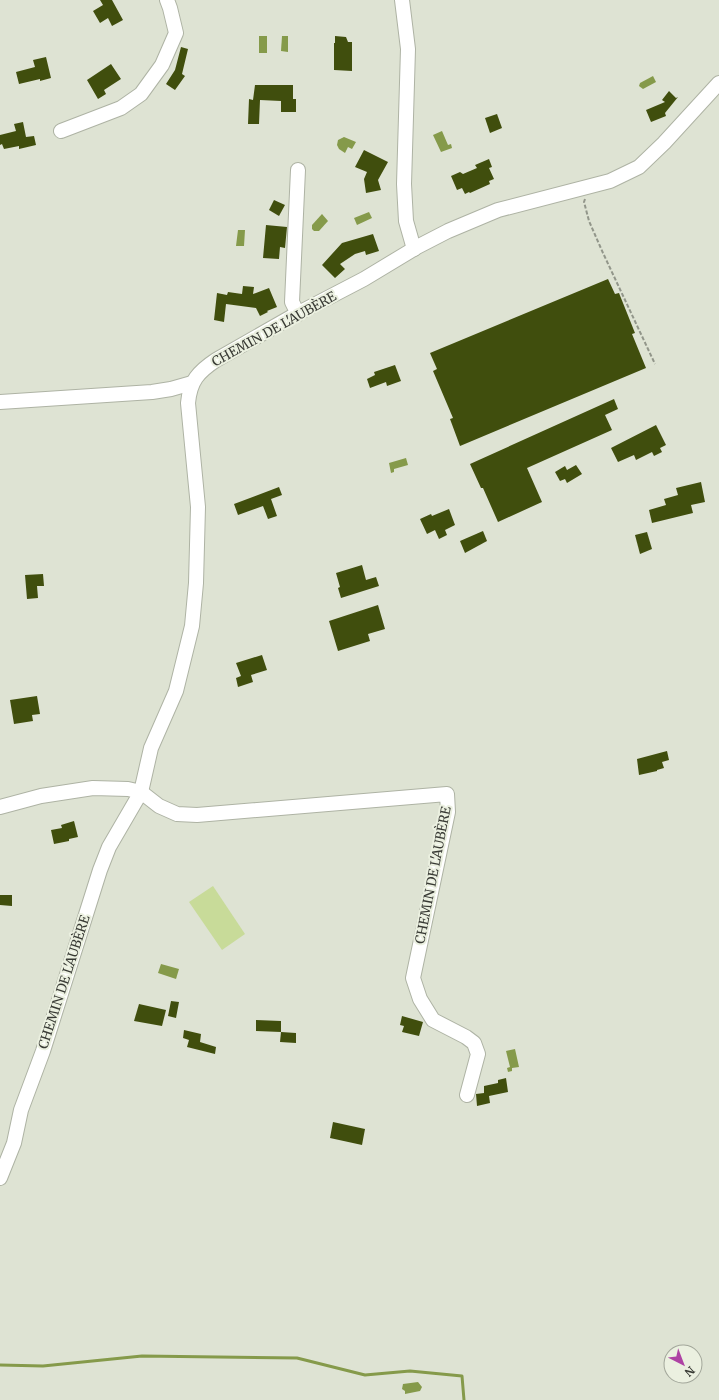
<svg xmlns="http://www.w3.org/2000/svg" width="719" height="1400" font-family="Merriweather,serif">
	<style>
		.green { fill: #c8db99 }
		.water { fill: #859a4a }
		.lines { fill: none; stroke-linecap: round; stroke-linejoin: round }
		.stream { stroke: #859a4a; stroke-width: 3 }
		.building { fill: #404e0d }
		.minor-casing { stroke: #aeb3a4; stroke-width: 16 }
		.path { stroke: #92968a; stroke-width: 2; stroke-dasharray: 4 2; stroke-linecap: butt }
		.minor { stroke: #fff; stroke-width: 14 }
		.labels { text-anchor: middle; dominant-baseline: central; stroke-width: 4; stroke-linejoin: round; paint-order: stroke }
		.street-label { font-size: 13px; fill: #383a34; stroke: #ebf0e0 }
	</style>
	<rect width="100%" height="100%" fill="#dee3d3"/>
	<!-- green -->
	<polygon class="green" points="213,886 245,934 222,950 189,902"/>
	<!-- water -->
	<g class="water">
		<rect x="259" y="36" width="8" height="17"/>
		<polygon points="282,36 288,36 288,52 281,51"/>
		<polygon points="653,76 656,82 643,89 639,86 640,83"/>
		<polygon points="442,131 448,145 451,144 452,148 441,152 433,135"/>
		<polygon points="344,137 356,142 352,149 348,147 345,153 339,149 337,145 338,140"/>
		<polygon points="369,212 372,218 357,225 354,218"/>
		<polygon points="322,214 328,221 319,231 314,231 312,229 312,225"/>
		<polygon points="238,230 245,230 244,246 236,246"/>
		<polygon points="406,458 408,465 394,469 394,472 391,473 389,463"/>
		<polygon points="161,964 179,969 176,979 158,973"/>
		<polygon points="515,1049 519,1067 512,1068 512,1071 508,1072 507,1068 510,1067 506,1051"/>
		<polygon points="418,1382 422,1387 420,1391 405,1394 405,1391 402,1389 403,1384"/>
	</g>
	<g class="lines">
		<!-- stream -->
		<polyline class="stream" points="0,1365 43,1366 142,1356 297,1358 365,1375 410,1371 462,1376 464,1400"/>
	</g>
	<!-- building -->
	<g class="building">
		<polygon points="100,0 112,0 123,20 112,26 108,18 100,23 93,11 103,5"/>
		<polygon points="335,36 346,37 348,42 352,42 352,71 334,70 334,43 335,43"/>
		<polygon points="181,47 188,49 182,74 185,76 175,90 166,84 175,70"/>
		<polygon points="46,57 51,78 40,81 40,79 19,84 16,72 35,67 33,60"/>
		<polygon points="111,64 121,79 104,90 106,94 98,99 87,80"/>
		<polygon points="255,85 293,85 293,99 296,99 296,112 281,112 281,101 260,100 259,124 248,124 249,99 253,100"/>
		<polygon points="669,91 676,98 678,97 665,113 666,116 651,122 646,110 665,102 662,100"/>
		<polygon points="497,114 502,128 490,133 485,118"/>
		<polygon points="23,122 26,137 34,136 36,145 19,149 19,146 4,149 2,144 0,145 0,135 16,131 14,124"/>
		<polygon points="364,150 388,162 378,180 381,190 366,193 364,179 367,172 355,167"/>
		<polygon points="489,159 492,167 489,168 494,179 489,181 490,184 470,193 469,192 465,194 462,188 457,190 451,176 460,172 463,174 477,168 475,165"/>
		<polygon points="274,200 285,205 279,216 269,210"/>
		<polygon points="266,225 287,227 285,248 280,247 279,259 263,258"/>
		<polygon points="373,234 379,251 366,255 365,251 355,254 340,264 345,269 335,278 322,265 342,243"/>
		<polygon points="608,279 615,294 619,293 635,333 632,334 646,368 460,446 450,419 453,418 433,371 437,369 430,353"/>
		<polygon points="243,286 254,287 253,294 269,288 277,307 267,311 268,312 260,316 256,308 226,304 224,322 214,320 217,293 227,295 228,292 242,294"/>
		<polygon points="395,365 401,381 387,386 386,382 370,388 367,379 375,375 374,372"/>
		<polygon points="614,399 618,409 605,415 612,430 527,468 542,502 498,522 483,488 481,488 470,464"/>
		<polygon points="656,425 666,445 660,448 662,452 654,456 652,452 636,460 634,455 618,462 611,448"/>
		<polygon points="576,465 582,474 567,483 565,479 560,481 555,472 565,466 567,470"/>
		<polygon points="701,482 705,502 691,505 693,513 652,523 649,510 666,505 664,499 678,495 676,488"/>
		<polygon points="279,487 282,495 271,499 277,516 268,519 263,506 238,515 234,504"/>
		<polygon points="449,509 455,525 445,530 447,535 439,539 435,530 427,534 420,519 431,514 432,516"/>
		<polygon points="483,531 487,541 465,553 460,541"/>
		<polygon points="647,532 652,549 640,554 635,535"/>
		<polygon points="362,565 366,580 376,577 379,586 341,598 338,588 340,587 336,573"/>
		<polygon points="43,574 44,586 37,586 38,598 27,599 25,575"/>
		<polygon points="378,605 385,629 368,634 370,641 338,651 329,621"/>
		<polygon points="262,655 267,670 251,675 253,682 238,687 236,678 241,676 236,663"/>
		<polygon points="37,696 40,714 32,715 33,721 14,724 10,700"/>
		<polygon points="667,751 669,760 662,762 664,768 657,770 657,771 639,775 637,759"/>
		<polygon points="74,821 78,837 69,839 69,841 54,844 51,830 62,828 61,825"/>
		<polygon points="0,895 12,895 12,906 0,905"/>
		<polygon points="171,1001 179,1002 176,1018 168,1016"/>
		<polygon points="139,1004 166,1010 162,1026 134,1021"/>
		<polygon points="402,1016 423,1022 419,1036 402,1032 404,1026 400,1025"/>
		<polygon points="256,1020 281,1021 281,1032 256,1031"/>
		<polygon points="184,1030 201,1034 200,1042 216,1047 215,1054 187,1047 189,1040 183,1038"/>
		<polygon points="281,1032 296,1033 296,1043 280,1042"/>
		<polygon points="506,1078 508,1092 489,1096 490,1103 477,1106 476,1094 484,1093 484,1086 498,1083 498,1080"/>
		<polygon points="333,1122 365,1129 362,1145 330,1138"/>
	</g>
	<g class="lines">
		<!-- minor casing -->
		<g class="minor-casing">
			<g id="minor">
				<polyline points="402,0 408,49 404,184 406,221 414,249"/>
				<polyline points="61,131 121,108 141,94 162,65 176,33 170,8 167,0"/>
				<polyline points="298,170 292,302 298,314"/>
				<polyline points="0,402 152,392 171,389 192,383"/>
				<polyline points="0,807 41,796 93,788 128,789 141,792 159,806 177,814 197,815 447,794 448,812 413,978 420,999 433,1020 466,1037 474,1043 478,1054 467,1095"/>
				<path d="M 0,1178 L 14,1143 L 21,1110 L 43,1051 L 100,870 L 109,847 L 141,792 L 151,748 L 176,691 L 192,626 L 196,583 L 198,507 L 188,403 C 190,381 198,372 216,360 L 293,316 L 364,279 L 417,247 L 448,231 L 498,210 L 610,181 L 639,167 L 664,143 L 719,83"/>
			</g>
		</g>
		<!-- path -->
		<polyline class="path" points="585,199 584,202 589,221 603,253 655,364"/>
		<!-- minor -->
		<use href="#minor" class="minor"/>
	</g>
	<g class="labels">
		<!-- street labels -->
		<g class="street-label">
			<text transform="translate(274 329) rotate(-29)">CHEMIN DE L'AUBÈRE</text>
			<text transform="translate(433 875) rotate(-79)">CHEMIN DE L'AUBÈRE</text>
			<text transform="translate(64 982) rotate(-72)">CHEMIN DE L'AUBÈRE</text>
		</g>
	</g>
	<!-- north arrow -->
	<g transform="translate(683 1364) rotate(138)"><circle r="19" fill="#ebf0e0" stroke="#a3a79b"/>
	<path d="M0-3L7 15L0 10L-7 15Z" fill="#ae43a4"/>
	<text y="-6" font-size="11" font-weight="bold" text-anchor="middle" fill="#383a34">N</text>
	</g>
</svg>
